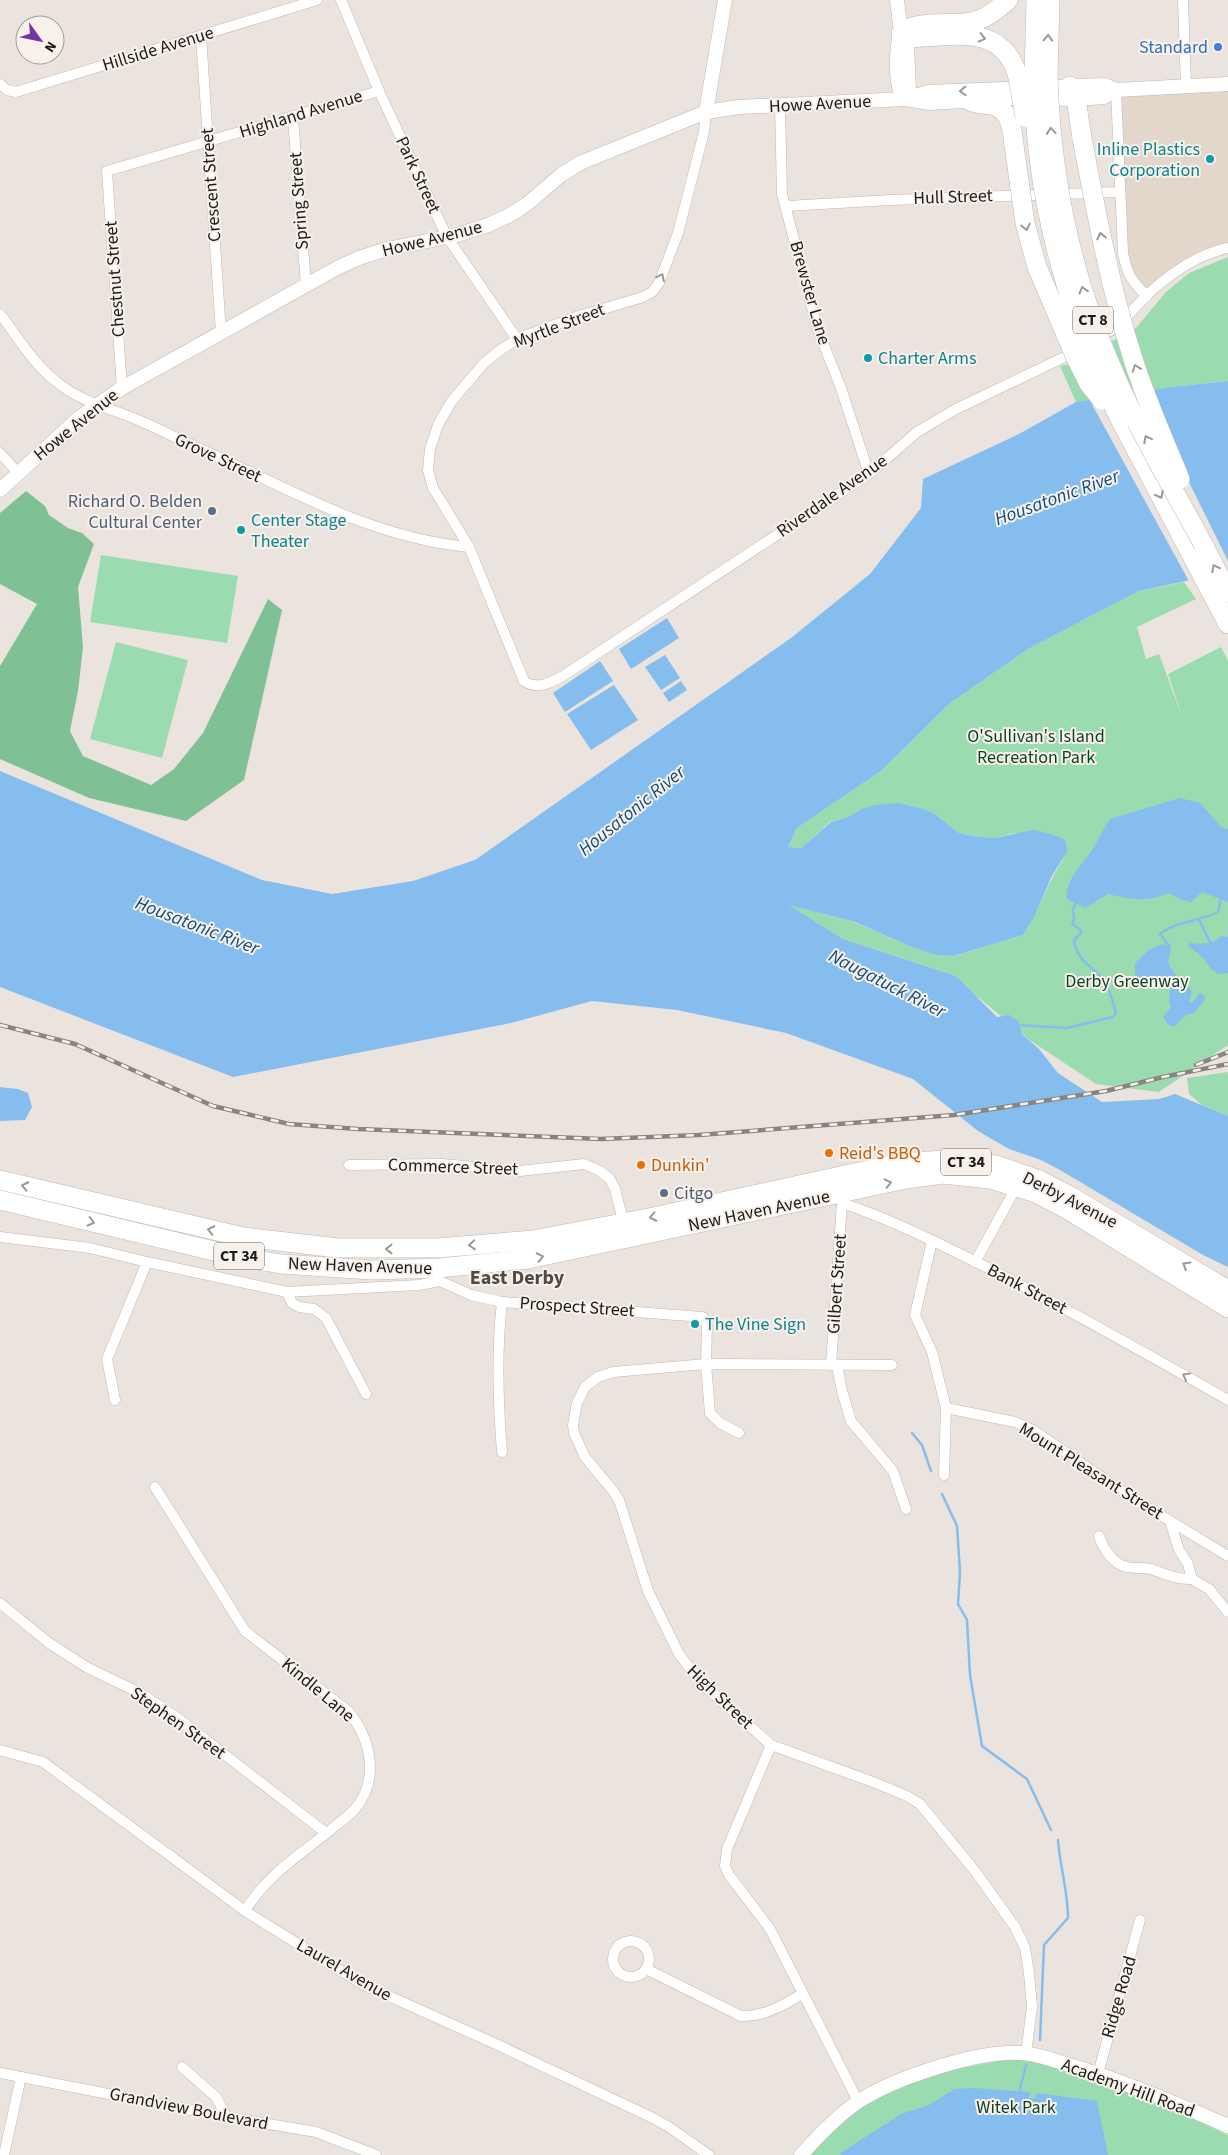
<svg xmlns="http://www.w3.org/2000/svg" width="1228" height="2155" font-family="'Source Sans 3',sans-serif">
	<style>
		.built { fill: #e3d6cb }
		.green { fill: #9adcaf }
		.forest { fill: #7fc195 }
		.water { fill: #85bdef }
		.pier { fill: #ebe4de }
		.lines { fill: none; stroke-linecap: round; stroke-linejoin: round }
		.stream { stroke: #85bdef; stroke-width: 2.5 }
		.street-casing { stroke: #bfb8b3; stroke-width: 11 }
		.secondary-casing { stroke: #bfb8b3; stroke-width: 15 }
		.highway-casing { stroke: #bfb8b3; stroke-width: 20 }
		.street { stroke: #fff; stroke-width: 10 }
		.secondary { stroke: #fff; stroke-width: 14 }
		.highway { stroke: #fff; stroke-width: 19 }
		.rail-casing { stroke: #898480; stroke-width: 4.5 }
		.rail { stroke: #f8f1eb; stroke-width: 2.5; stroke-dasharray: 8; stroke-linecap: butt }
		.highway-bridge-casing { stroke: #bfb8b3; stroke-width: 20; stroke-linecap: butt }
		.highway-bridge { stroke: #fff; stroke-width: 19 }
		.oneway { stroke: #9a9998 }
		.shop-dot { fill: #3f7fe0; stroke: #f8f1eb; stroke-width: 2 }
		.culture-dot { fill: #0f9aa8; stroke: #f8f1eb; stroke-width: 2 }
		.service-dot { fill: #5c6f8a; stroke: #f8f1eb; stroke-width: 2 }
		.food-dot { fill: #e8710a; stroke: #f8f1eb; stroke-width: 2 }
		.labels { text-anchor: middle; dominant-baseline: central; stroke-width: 4; stroke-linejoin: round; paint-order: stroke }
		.shield { fill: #f8f1eb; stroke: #5f5c59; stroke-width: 1 }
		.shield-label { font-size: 16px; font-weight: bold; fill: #1e1c1a }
		.shop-label { font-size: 18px; fill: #366cbe; stroke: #f8f1eb; text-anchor: end }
		.street-label { font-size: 18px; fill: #1e1c1a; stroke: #f8f1eb }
		.culture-label { font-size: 18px; fill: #0d838f; stroke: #f8f1eb; text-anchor: start }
		.service-label { font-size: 18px; fill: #4e5e75; stroke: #f8f1eb; text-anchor: end }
		.park-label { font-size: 18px; fill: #0a3f23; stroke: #f8f1eb }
		.food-label { font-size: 18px; fill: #c56008; stroke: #f8f1eb; text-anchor: start }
		.water-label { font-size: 19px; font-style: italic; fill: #0f4d7c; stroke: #f8f1eb }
		.quarter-label { font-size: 20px; font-weight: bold; fill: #504a45; stroke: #f8f1eb }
	</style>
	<rect width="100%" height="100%" fill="#ebe4de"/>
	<!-- built -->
	<polygon class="built" points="1228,84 1228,248 1211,252 1147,296 1126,272 1116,90"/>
	<!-- green -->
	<g class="green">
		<polygon points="1228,257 1228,381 1171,387 1076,402 1060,366 1070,364 1136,328 1166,292 1189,273"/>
		<polygon points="101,555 238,576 227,643 90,622"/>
		<path d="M 1184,582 L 1196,599 L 1137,627 L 1146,659 L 1159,654 L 1184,722 L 1168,674 L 1221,647 L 1228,661 L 1228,1045 L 1159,1092 L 1096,1084 L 1031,1041 L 962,984 L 956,976 L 843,939 L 787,904 L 854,922 L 914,948 L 936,955 L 955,956 L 1023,935 C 1039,911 1047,883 1064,858 L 1014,833 L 994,838 L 973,836 L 959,833 L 935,814 L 861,809 L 848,817 L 830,822 L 801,848 L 788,847 L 797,828 L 881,771 L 949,704 L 1028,649 L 1139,591 Z"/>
		<polygon points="116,642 188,660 162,758 90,739"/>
		<polygon points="1228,1072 1228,1116 1202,1105 1189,1094 1187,1078"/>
		<path d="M 1007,2059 L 1019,2059 L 1045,2063 L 1156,2101 L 1228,2135 L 1228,2155 L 804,2155 C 823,2139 842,2119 862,2105 C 903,2076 959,2069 1007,2059 Z"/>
	</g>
	<!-- forest -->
	<polygon class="forest" points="26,491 45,506 49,515 68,528 82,533 94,544 78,587 83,647 78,691 70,731 83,756 151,785 174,769 203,733 268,599 282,610 244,780 186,821 89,798 0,759 0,666 37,604 0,584 0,513"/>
	<!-- water -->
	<g class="water">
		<polygon points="1228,381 1228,572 1139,591 1028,649 949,704 881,771 797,828 788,847 801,848 831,822 848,817 861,809 876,805 898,803 923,809 935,814 959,833 973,836 994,838 1033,830 1047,833 1062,838 1066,842 1067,852 1052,876 1034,917 1023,935 954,956 936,955 914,948 855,922 789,905 843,939 956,976 997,1017 1009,1015 1018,1021 1022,1034 1039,1049 1058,1073 1102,1102 1159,1099 1175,1094 1228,1116 1228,1267 1203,1255 1060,1170 1041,1160 1009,1149 978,1131 913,1079 786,1033 677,1010 592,1001 511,1023 233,1077 0,987 0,771 262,880 332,894 413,881 475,860 791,638 870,574 921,508 923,479 1019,434 1076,402 1171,387"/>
		<polygon points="667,618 679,638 631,669 619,649"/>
		<polygon points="665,655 680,678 661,690 645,667"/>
		<polygon points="600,661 613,681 565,712 553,693"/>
		<polygon points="681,681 687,690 669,702 663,693"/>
		<polygon points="614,685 638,720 591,750 567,714"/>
		<path d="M 1180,798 L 1200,803 L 1221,827 L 1228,829 L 1228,902 L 1202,892 L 1191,902 L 1183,900 L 1168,893 C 1147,903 1129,899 1108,894 L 1085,908 L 1067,899 C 1064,880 1085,862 1094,847 C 1099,837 1104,828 1110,819 Z"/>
		<path d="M 1221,936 L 1228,937 L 1228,973 C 1213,978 1210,965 1201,956 C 1197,952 1192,949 1188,946 L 1190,943 C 1200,944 1214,945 1221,936 Z"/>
		<path d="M 1162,944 L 1170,947 L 1171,952 L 1168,960 C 1171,975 1184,979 1192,991 L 1189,1002 L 1192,1003 L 1200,993 L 1204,995 L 1205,1000 L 1194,1013 L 1186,1015 L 1174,1027 L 1169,1025 L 1163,1017 L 1171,1007 L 1169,1001 L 1170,989 C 1163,980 1153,983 1143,983 L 1135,976 L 1135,963 L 1149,950 Z"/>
		<polygon points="0,1087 18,1089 28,1093 32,1107 25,1120 0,1121"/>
		<polygon points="975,2088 1030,2092 1029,2098 1035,2099 1036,2093 1097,2101 1108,2155 840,2155 842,2152 901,2114 929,2105 954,2089"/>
	</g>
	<!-- pier -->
	<polygon class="pier" points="1152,387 1183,470 1228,561 1228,575 1190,583 1088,397"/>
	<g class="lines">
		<!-- stream -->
		<g class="stream">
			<polyline points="1199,920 1210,942"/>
			<path d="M 1170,947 L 1160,934 C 1174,922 1200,921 1218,912 L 1221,899"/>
			<path d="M 1017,1025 L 1067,1028 L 1113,1017 L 1116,1013 C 1113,1003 1111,992 1105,983 C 1094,965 1077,963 1074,940 L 1081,933 L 1080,929 L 1072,924 L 1074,919 L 1073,910 L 1076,902"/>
			<polyline points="912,1433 922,1445 931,1471"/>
			<polyline points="942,1494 957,1526 960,1572 958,1604 967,1620 970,1675 982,1746 1027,1779 1051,1830"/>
			<path d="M 1040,2040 L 1044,1945 L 1068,1918 C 1068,1892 1060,1867 1058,1840"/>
			<polyline points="1019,2093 1026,2065"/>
		</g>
		<!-- street casing -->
		<g class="street-casing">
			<g id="street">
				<polyline points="341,0 379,91 447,237 517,339"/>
				<polyline points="1183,0 1186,86"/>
				<polyline points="201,36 221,333"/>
				<polyline points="0,84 7,90 16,92 317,0"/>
				<path d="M 1116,90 L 1123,253 C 1127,274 1131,281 1147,296"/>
				<polyline points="780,106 782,194 818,330 841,388 869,474"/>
				<path d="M 706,112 L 704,132 L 678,233 L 659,283 L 652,292 L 643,297 L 579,316 L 517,339 L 499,351 L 484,363 L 451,402 L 438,425 L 430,449 L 428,470 L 433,488 L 469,547 L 524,681 C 537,690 550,683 563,676 L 869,474 L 917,432 L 956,409 L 1077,351"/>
				<polyline points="293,118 306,285"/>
				<polyline points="787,206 891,200 1120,192"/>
				<path d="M 0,314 C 19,339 36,368 62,386 C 86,404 117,410 145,423 C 179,439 213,455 248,471 C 318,505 390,540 469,547"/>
				<path d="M 1098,339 C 1117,328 1131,312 1146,296 C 1170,273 1196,255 1228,248"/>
				<polyline points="122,388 107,171 379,91"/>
				<polyline points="0,453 18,473"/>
				<polyline points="349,1165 442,1164 520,1171 584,1164 600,1171 610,1179 615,1189 624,1225"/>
				<path d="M 842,1203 C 893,1220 940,1244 988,1268 C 1069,1310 1149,1355 1228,1400"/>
				<polyline points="0,1237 90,1248 147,1262 287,1292 419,1285 440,1281"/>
				<polyline points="932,1241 915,1315 932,1352 946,1408 944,1475"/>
				<polyline points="975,1262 1017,1186"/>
				<polyline points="440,1281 471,1295 502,1302 703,1317 707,1324 706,1364 710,1413 720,1423 739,1433"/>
				<polyline points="287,1292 292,1303 299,1307 314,1309 326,1318 366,1394"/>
				<path d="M 502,1302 C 496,1353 498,1402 502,1452"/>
				<polyline points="831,1365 842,1203 841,1197"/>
				<polyline points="892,1365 706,1364 613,1372 598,1377 585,1387 577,1403 573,1425 574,1433 585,1457 614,1492 619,1500 648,1591 679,1654 700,1682 771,1745 873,1782 907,1796 920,1804 975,1871 1015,1927 1025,1948 1029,1973 1032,2007 1026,2054"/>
				<polyline points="837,1366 842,1391 851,1421 893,1471 906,1509"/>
				<polyline points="115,1400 107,1359 147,1262"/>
				<polyline points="946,1408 1015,1422 1033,1430 1129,1496 1228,1556"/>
				<path d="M 155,1487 L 245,1631 L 348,1711 C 371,1739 380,1779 355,1809 C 349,1816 341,1821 334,1827 C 303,1853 266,1875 245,1911"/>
				<polyline points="1170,1521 1179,1550 1188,1564 1192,1579 1209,1589 1228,1612"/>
				<path d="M 1099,1536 C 1103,1549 1113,1564 1127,1567 C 1135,1569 1143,1567 1151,1569 C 1165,1574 1178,1580 1192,1579"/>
				<polyline points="0,1603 49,1643 88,1668 142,1694 180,1720 326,1833"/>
				<polyline points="771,1745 727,1849 725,1866 729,1875 770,1929 858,2101"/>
				<polyline points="0,1750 43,1762 245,1911 364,1985 496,2044 653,2118 669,2127 709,2155"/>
				<circle cx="631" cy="1959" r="18"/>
				<path d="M 646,1969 L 741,2016 C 763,2017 784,2005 802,1994"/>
				<polyline points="182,2067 216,2097 227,2117"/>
				<polyline points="0,2073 227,2117 316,2132 376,2155"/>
				<polyline points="1098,2074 1140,1920"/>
				<polyline points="4,2155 21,2077"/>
			</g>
		</g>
		<!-- secondary casing -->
		<g class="secondary-casing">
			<g id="secondary">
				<polyline points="897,0 901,33 907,46 909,90 909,95 905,99"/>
				<path d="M 901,33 C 896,45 894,91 905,99"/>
				<polyline points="905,99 930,103 1010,98 1076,99 1104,97 1116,90"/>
				<polyline points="706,112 725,0"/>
				<polyline points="0,490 80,417 122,388 337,268 359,258 387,249 457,235 488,225 508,216 527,204 561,175 580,163 706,112 739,107 905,99 929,92 1105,85 1116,90 1228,84"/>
				<path d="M 801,2155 C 818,2136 838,2115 859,2101 C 895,2078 978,2050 1021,2053 C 1040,2054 1058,2062 1076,2067 C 1128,2083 1178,2104 1228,2126"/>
			</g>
		</g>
		<!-- highway casing -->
		<g class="highway-casing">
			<g id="highway">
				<path d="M 1008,0 C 998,9 985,20 971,22 C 949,26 919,19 901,33 L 907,38 C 951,37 1003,21 1018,77"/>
				<polyline points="1034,76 1036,0"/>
				<polyline points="1048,76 1050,0"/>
				<polyline points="1070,86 1076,99 1082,138"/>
				<path d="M 972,102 C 978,104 985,104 992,105 C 1011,110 1012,128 1014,145"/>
				<polyline points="1121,421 1228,624"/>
				<polyline points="1203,544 1228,593"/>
				<polyline points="0,1180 243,1237 338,1248 438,1248 533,1240 649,1218 900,1163 945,1160 996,1165 1039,1180 1070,1196 1228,1290"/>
				<polyline points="0,1200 235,1256 281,1264 372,1270 439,1268 528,1259 906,1179 943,1174 990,1179 1036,1193 1065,1208 1228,1308"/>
			</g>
		</g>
		<!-- street -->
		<use href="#street" class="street"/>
		<!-- secondary -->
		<use href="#secondary" class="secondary"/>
		<!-- highway -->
		<use href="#highway" class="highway"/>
		<!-- rail casing -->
		<g class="rail-casing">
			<g id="rail">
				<polyline points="0,1025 75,1044 213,1106 289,1124 358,1129 601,1139 699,1135 954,1115 1106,1091 1163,1077 1228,1064"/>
				<polyline points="1196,1065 1228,1052"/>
			</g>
		</g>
		<!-- rail -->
		<use href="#rail" class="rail"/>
		<!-- highway-bridge casing -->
		<g class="highway-bridge-casing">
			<g id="highway-bridge">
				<path d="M 1034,76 C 1034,196 1067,314 1121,421"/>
				<path d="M 1048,76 C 1051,178 1072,279 1114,373 C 1139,432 1173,488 1203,544"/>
				<polyline points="1018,77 1025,117"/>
				<path d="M 1082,138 C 1096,212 1110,287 1133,359 C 1146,400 1164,440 1180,479"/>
				<polyline points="1014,145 1025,223 1037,267 1075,356 1089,384 1102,400"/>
			</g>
		</g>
		<!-- highway-bridge -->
		<use href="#highway-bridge" class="highway-bridge"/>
	</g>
	<!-- one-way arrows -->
	<defs><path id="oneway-chevron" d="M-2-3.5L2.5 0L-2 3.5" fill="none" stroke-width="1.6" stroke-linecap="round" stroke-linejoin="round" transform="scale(1.25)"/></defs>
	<g class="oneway">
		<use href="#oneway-chevron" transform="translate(982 38) rotate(15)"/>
		<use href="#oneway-chevron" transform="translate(1048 38) rotate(-88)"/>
		<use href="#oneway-chevron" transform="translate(963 91) rotate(178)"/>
		<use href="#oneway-chevron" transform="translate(1051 131) rotate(-95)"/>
		<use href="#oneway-chevron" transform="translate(1026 227) rotate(78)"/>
		<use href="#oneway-chevron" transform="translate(1101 236) rotate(-103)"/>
		<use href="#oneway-chevron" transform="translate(661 277) rotate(-64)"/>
		<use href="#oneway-chevron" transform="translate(1083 290) rotate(-107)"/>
		<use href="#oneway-chevron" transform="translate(1136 368) rotate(-109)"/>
		<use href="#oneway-chevron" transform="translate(1147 439) rotate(-118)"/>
		<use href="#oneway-chevron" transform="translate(1160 495) rotate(62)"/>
		<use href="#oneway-chevron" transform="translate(1215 568) rotate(-118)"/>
		<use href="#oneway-chevron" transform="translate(888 1183) rotate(-13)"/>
		<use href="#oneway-chevron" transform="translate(25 1186) rotate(-168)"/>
		<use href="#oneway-chevron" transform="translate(653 1217) rotate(168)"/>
		<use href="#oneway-chevron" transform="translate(91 1222) rotate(14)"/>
		<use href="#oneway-chevron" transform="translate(211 1230) rotate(-168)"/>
		<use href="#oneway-chevron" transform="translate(472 1245) rotate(175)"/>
		<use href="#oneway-chevron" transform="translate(389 1249) rotate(180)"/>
		<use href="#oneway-chevron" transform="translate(540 1257) rotate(-12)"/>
		<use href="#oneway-chevron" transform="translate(1186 1265) rotate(-149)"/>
		<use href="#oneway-chevron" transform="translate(1186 1376) rotate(-151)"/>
	</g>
	<!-- markers -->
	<circle class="shop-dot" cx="1218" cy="47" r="5"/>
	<g class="culture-dot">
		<circle cx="1210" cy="159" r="5"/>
		<circle cx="868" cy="358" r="5"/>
		<circle cx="241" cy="530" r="5"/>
		<circle cx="695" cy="1324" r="5"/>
	</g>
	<g class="service-dot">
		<circle cx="212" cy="511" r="5"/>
		<circle cx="664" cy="1193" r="5"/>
	</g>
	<g class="food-dot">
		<circle cx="829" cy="1153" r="5"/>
		<circle cx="641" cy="1165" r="5"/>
	</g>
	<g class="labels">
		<!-- shield labels -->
		<g class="shield">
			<rect x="1073" y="306.5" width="40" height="27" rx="4"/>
			<rect x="941" y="1148.5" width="50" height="27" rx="4"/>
			<rect x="214" y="1242.5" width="50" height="27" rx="4"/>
		</g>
		<g class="shield-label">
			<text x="1093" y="320">CT 8</text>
			<text x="966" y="1162">CT 34</text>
			<text x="239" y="1256">CT 34</text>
		</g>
		<!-- shop labels -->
		<g class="shop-label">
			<text x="1208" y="47">Standard</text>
		</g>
		<!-- street labels -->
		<g class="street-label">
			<text transform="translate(158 49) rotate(-17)">Hillside Avenue</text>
			<text transform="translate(820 104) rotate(-3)">Howe Avenue</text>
			<text transform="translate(301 114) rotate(-17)">Highland Avenue</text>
			<text transform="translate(418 175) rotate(65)">Park Street</text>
			<text transform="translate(211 185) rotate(-94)">Crescent Street</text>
			<text transform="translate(953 197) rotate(-2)">Hull Street</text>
			<text transform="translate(299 201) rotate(-94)">Spring Street</text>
			<text transform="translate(432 239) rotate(-14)">Howe Avenue</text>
			<text transform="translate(115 279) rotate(-94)">Chestnut Street</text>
			<text transform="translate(810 293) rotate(74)">Brewster Lane</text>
			<text transform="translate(559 326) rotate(-21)">Myrtle Street</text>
			<text transform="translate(76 425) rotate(-39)">Howe Avenue</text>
			<text transform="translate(218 458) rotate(25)">Grove Street</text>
			<text transform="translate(832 496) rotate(-35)">Riverdale Avenue</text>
			<text transform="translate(453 1167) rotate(2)">Commerce Street</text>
			<text transform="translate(1070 1200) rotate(27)">Derby Avenue</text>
			<text transform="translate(759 1211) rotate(-12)">New Haven Avenue</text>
			<text transform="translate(360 1266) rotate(2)">New Haven Avenue</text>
			<text transform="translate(837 1284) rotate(-86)">Gilbert Street</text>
			<text transform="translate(1027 1289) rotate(28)">Bank Street</text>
			<text transform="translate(577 1307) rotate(4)">Prospect Street</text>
			<text transform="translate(1091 1471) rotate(32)">Mount Pleasant Street</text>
			<text transform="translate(318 1690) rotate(40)">Kindle Lane</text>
			<text transform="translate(720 1697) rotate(44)">High Street</text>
			<text transform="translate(178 1723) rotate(35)">Stephen Street</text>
			<text transform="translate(344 1970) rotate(30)">Laurel Avenue</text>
			<text transform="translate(1119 1997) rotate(-74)">Ridge Road</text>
			<text transform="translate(1128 2088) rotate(20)">Academy Hill Road</text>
			<text transform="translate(189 2109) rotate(11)">Grandview Boulevard</text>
		</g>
		<!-- culture labels -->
		<g class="culture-label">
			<text x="1200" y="149" text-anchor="end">Inline Plastics<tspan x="1200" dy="21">Corporation</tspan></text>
			<text x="878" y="358">Charter Arms</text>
			<text x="251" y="520">Center Stage<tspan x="251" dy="21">Theater</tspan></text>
			<text x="705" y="1324">The Vine Sign</text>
		</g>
		<!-- service labels -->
		<g class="service-label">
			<text x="202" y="501">Richard O. Belden<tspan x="202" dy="21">Cultural Center</tspan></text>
			<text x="674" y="1193" text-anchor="start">Citgo</text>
		</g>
		<!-- park labels -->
		<g class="park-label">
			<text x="1036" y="736">O'Sullivan's Island<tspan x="1036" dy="21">Recreation Park</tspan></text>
			<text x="1127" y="981">Derby Greenway</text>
			<text x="1016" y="2107">Witek Park</text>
		</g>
		<!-- food labels -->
		<g class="food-label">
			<text x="839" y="1153">Reid's BBQ</text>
			<text x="651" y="1165">Dunkin'</text>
		</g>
		<!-- water labels -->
		<g class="water-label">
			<text transform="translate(1057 498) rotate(-20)">Housatonic River</text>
			<text transform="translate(632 811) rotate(-39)">Housatonic River</text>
			<text transform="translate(197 926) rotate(21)">Housatonic River</text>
			<text transform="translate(887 984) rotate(27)">Naugatuck River</text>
		</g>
		<!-- quarter labels -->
		<g class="quarter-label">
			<text x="517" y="1278">East Derby</text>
		</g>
	</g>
	<!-- north arrow -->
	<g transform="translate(40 40) rotate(123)"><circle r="24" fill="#f8f1eb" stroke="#a19c97"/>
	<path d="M0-4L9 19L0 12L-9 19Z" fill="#7533a7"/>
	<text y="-8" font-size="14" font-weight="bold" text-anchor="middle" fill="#1e1c1a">N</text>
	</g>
</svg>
